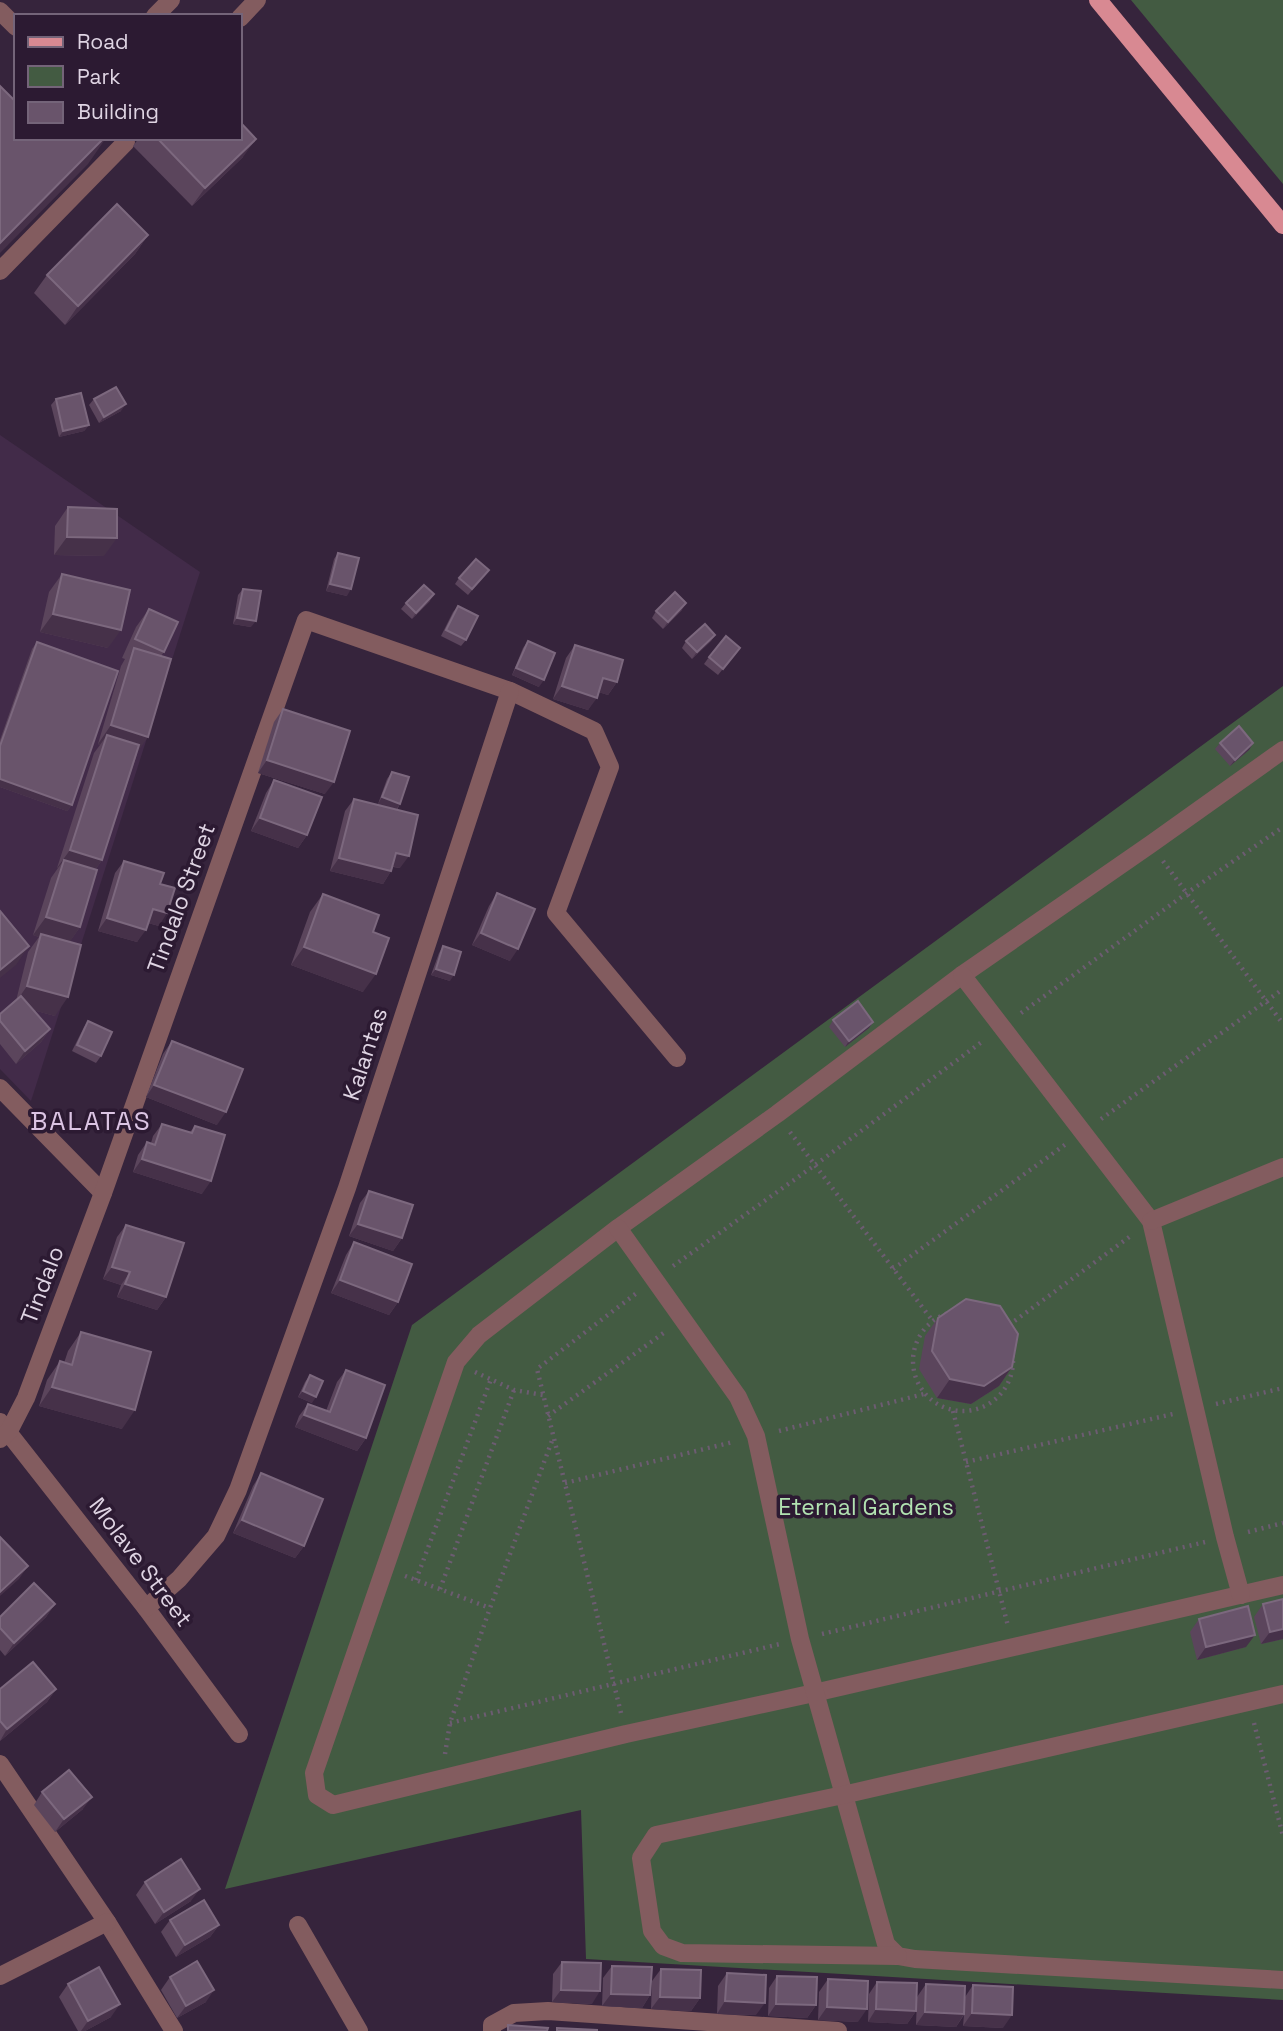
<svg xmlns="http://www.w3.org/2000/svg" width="1283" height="2031" font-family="'Space Grotesk',sans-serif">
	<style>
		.built { fill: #422b49 }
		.green { fill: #435b42 }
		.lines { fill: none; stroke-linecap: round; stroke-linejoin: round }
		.path { stroke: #6c5c71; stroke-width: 4.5; stroke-dasharray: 2 5; stroke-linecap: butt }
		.minor { stroke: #835c5f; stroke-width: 18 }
		.major { stroke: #d88992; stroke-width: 18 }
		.wall { fill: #5b455c }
		.shaded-wall { fill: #463149 }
		.building { fill: #69546b; stroke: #7c687e; stroke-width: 2 }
		.labels { text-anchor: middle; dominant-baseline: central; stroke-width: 7; stroke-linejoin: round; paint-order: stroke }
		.street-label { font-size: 23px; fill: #dfd4e3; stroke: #2c1a32 }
		.park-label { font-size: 23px; fill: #b2e3b1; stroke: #2c1a32 }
		.quarter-label { font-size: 26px; letter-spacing: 2px; fill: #dbc4e3; stroke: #2c1a32 }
	</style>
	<rect width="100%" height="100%" fill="#36243c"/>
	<!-- built -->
	<polygon class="built" points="0,435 200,572 31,1101 0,1069"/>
	<!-- green -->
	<g class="green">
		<polygon points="1131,0 1283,0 1283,184"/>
		<polygon points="1283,686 1283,2000 586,1959 581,1810 225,1889 412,1325"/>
	</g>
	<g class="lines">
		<!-- path -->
		<g class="path">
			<polyline points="1163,861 1283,1024"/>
			<polyline points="1021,1013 1187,893 1283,827"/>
			<polyline points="1101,1119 1283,989"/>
			<polyline points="790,1132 932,1320"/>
			<polyline points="673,1266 815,1165 983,1041"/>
			<polyline points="893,1269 1066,1144"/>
			<circle cx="963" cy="1361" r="50"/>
			<polyline points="1009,1325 1132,1235"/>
			<polyline points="475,1372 514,1390 543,1395"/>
			<polyline points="1216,1404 1283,1388"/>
			<polyline points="953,1411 1008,1626"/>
			<polyline points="548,1416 665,1332"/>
			<polyline points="779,1431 924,1394"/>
			<polyline points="966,1462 1173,1414"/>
			<polyline points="565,1483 733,1442"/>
			<polyline points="1248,1532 1283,1523"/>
			<polyline points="405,1576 490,1608"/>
			<polyline points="416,1580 491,1379"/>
			<polyline points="440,1589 514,1390"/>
			<polyline points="822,1634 1205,1542"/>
			<polyline points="621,1713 537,1369 638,1292"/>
			<polyline points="450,1723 780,1644"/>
			<polyline points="1254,1723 1283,1836"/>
			<polyline points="445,1754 450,1723 490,1608 553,1438"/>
		</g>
		<!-- minor -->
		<g class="minor">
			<polyline points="0,11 16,27"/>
			<polyline points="155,16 171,0"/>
			<polyline points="240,18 257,0"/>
			<polyline points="0,271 126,142"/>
			<polyline points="1283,750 1151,844 962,975 777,1114 618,1228 479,1335 456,1362 314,1773 317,1795 333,1805 626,1734 814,1693 1283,1585"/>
			<polyline points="962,975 1151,1221 1225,1537 1241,1595"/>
			<polyline points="0,1088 103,1193"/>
			<polyline points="1151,1221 1283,1167"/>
			<polyline points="618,1228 738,1397 756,1436 800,1639 886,1944 898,1956 915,1959 1283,1980"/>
			<polyline points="0,1422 146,1608 239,1734"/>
			<polyline points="0,1439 9,1431 26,1398 103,1193 306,620 510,691 594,731 610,767 556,913 677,1058"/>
			<polyline points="146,1608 179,1579 216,1536 238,1490 347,1188 510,691"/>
			<polyline points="0,1764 107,1922 174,2031"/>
			<polyline points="298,1925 359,2031"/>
			<polyline points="898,1956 682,1953 663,1946 652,1931 641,1858 656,1835 843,1795 1283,1694"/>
			<polyline points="0,1976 107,1922"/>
			<polyline points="492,2031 492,2025 514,2013 548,2011 838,2031"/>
		</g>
		<!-- major -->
		<polyline class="major" points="1098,0 1283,225"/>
	</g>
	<!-- wall -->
	<g class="wall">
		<polygon points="139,138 240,138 243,157 192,206 133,146"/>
		<polygon points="148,235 135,254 65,325 34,293 47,275"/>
		<polygon points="56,399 89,425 84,431 59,437 51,405"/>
		<polygon points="94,399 121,411 99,423 89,405"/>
		<polygon points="68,507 104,556 54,555 55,526"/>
		<polygon points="338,553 347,596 326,591 334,559"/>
		<polygon points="489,570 468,595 455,584 459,578"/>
		<polygon points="62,574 108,648 40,632 49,592"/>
		<polygon points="243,589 251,627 233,624 238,595"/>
		<polygon points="430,601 412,619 401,609 406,603"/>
		<polygon points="458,606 466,640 461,646 441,636 453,612"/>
		<polygon points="149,609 164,652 161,656 137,754 102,860 95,870 80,927 70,941 55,1016 33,1010 50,1029 41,1042 16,1064 0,1044 0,1014 16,1001 28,952 39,937 33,935 51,878 58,868 57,868 94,753 100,745 98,744 121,666 125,659 122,658 136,627"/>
		<polygon points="682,610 663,629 652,618 656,611"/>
		<polygon points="715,635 711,641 692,659 682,648 686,641"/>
		<polygon points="528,641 539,687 512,675 523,648"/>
		<polygon points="37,642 72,805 67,811 0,787 0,740 32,649"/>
		<polygon points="575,645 617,682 608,695 599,692 588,710 553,699 566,658"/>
		<polygon points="740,648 718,675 704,664 709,657"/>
		<polygon points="283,709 325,794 258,773 274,722"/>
		<polygon points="1220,743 1253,743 1249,750 1230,766 1215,749"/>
		<polygon points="392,772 400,804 397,810 400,868 393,867 391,871 383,884 330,871 345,811 354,799 389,808 378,804 387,779"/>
		<polygon points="274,780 307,835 298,848 251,831 266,793"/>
		<polygon points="124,861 160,884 159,926 148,923 137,942 98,931 115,873"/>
		<polygon points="497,893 510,961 472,945 489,906"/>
		<polygon points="323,894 373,932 363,992 291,965 310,912"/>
		<polygon points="443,946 450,981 431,975 439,953"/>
		<polygon points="833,1020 873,1022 869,1028 845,1047 829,1027"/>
		<polygon points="88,1021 101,1056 96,1063 72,1051 84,1027"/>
		<polygon points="172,1041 217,1125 146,1097 163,1054"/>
		<polygon points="162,1124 190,1132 195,1126 202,1194 133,1172 138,1155 147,1142 151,1143 153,1136"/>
		<polygon points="369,1191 402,1238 393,1251 349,1236 360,1203"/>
		<polygon points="126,1225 166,1297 157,1310 117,1297 121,1285 103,1279 117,1237"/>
		<polygon points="354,1242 398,1302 389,1315 331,1293 346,1255"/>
		<polygon points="938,1318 1012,1367 999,1386 971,1404 937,1398 919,1369 925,1336"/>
		<polygon points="81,1332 122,1429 39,1406 47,1380 60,1361 64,1363 68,1351"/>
		<polygon points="346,1370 366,1438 357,1451 295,1427 299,1416 308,1404 326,1411 337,1382"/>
		<polygon points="310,1375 312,1403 298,1397 305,1382"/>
		<polygon points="261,1473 304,1546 295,1558 233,1533 253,1486"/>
		<polygon points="1283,1599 1283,1639 1261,1644 1254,1617 1263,1604"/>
		<polygon points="55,1604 46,1617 5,1656 0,1650 0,1617"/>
		<polygon points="1199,1619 1246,1647 1197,1660 1190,1632"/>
		<polygon points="0,1689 56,1689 47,1702 0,1741"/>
		<polygon points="42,1792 83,1809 55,1832 34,1805"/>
		<polygon points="145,1882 191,1901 155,1924 136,1895"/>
		<polygon points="170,1920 219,1925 210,1937 176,1957 161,1932"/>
		<polygon points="562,1962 592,2004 552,2002 553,1974"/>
		<polygon points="612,1966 650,1995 642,2008 602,2006 603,1978"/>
		<polygon points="661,1969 700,1998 691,2011 651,2009 652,1981"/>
		<polygon points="727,1973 756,2015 717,2014 718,1986"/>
		<polygon points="777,1976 816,2005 807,2018 768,2016 769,1988"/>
		<polygon points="170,1977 206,2002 177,2018 161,1990"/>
		<polygon points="828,1979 858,2022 818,2020 819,1992"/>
		<polygon points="877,1982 916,2011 907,2024 868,2022 869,1994"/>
		<polygon points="68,1984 111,2017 85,2031 78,2031 59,1997"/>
		<polygon points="926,1984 965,1997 973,1985 1003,2028 963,2026 964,2015 956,2027 916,2025 917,1997"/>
	</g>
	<!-- shaded-wall -->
	<g class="shaded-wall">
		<polygon points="104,138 106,138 88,164 0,253 0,243"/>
		<polygon points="256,139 243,157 192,206 205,188"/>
		<polygon points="148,235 135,254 65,325 78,306"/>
		<polygon points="126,404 121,411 99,423 104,417"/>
		<polygon points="89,425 84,431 59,437 63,431"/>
		<polygon points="67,537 117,538 104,556 54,555"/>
		<polygon points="330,584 351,589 347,596 326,591"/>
		<polygon points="434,594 430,601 412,619 416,613"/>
		<polygon points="686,603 682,610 663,629 668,622"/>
		<polygon points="53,614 121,630 108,648 40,632"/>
		<polygon points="237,618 256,621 251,627 233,624"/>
		<polygon points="715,635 711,641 692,659 697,652"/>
		<polygon points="516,668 544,680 539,687 512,675"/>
		<polygon points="603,678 617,682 608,695 594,691"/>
		<polygon points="562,686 597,698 588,710 553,699"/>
		<polygon points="111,725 148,737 135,756 107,735 100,745 98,744"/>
		<polygon points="1253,743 1249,750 1230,766 1235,760"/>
		<polygon points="267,760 334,782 325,794 258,773"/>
		<polygon points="0,779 72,805 67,811 0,787"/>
		<polygon points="382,797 400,804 396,810 378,804"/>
		<polygon points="260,818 307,835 298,848 251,831"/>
		<polygon points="70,850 102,860 89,879 64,860 58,868 57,868"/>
		<polygon points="396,853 409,856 400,868 387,865"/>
		<polygon points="339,858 391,871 383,884 330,871"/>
		<polygon points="153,909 167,913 159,926 144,922"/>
		<polygon points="46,917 80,927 67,946 41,934 39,937 33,935"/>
		<polygon points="107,918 146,930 137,942 98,931"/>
		<polygon points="481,933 518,949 510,961 472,945"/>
		<polygon points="29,946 16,965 0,978 0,970"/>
		<polygon points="304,947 376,974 363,992 291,965"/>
		<polygon points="436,969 454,975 450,981 431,975"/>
		<polygon points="27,986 68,997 55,1016 14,1005"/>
		<polygon points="873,1022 869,1028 845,1047 849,1041"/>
		<polygon points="50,1029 41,1042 16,1064 25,1051"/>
		<polygon points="154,1085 226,1112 217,1125 146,1097"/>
		<polygon points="142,1159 211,1181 202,1194 133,1172"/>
		<polygon points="358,1224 402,1238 393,1251 349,1236"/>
		<polygon points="112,1267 130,1272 121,1285 103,1279"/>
		<polygon points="340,1280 398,1302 389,1315 331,1293"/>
		<polygon points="125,1284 166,1297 157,1310 117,1297"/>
		<polygon points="1012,1367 999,1386 971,1404 937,1398 950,1379"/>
		<polygon points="52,1387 135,1410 122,1429 39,1406"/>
		<polygon points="303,1391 316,1397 312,1403 298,1397"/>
		<polygon points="304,1415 366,1438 357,1451 295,1427"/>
		<polygon points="242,1520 304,1546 295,1558 233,1533"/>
		<polygon points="28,1566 19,1579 0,1596 0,1592"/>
		<polygon points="55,1604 46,1617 5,1656 14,1643"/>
		<polygon points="1283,1629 1283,1639 1261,1644 1270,1632"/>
		<polygon points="1255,1635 1246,1647 1197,1660 1206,1647"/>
		<polygon points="56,1689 47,1702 0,1741 7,1729"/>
		<polygon points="92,1797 83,1809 55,1832 64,1819"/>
		<polygon points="200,1889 191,1901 155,1924 164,1912"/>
		<polygon points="219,1925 210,1937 176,1957 185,1945"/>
		<polygon points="214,1990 206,2002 177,2018 186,2006"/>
		<polygon points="561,1990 600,1991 592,2004 552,2002"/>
		<polygon points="611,1994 650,1995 642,2008 602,2006"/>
		<polygon points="660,1997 700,1998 691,2011 651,2009"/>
		<polygon points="725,2001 765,2003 756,2015 717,2014"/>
		<polygon points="120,2004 111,2017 85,2031 81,2031 88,2021"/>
		<polygon points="776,2004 816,2005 807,2018 768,2016"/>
		<polygon points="827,2007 867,2009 858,2022 818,2020"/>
		<polygon points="876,2009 916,2011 907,2024 868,2022"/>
		<polygon points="925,2012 964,2014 956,2027 916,2025"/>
		<polygon points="972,2013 1012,2015 1003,2028 963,2026"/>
	</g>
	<!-- building -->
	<g class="building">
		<polygon points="0,86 16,102 16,138 104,138 0,243"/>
		<polygon points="240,122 256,139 205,188 157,138 240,138"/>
		<polygon points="117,204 148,235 78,306 47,275"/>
		<polygon points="116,387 126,404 104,417 94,399"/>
		<polygon points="81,393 89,425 63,431 56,399"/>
		<polygon points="68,507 117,509 117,538 67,537"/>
		<polygon points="338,553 359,558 351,589 330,584"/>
		<polygon points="476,559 489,570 472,589 459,578"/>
		<polygon points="62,574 130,590 121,630 53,614"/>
		<polygon points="424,585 434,594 416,613 406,603"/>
		<polygon points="243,589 261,591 256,621 237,618"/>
		<polygon points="675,592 686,603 668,622 656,611"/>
		<polygon points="458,606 478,616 466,640 446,630"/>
		<polygon points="149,609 178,622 164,652 135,639"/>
		<polygon points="705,624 715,635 697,652 686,641"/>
		<polygon points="726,636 740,648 723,669 709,657"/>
		<polygon points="528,641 555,653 544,680 516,668"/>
		<polygon points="37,642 118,671 72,805 0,779 0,746"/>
		<polygon points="575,645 623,660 617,682 603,678 597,698 562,686"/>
		<polygon points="134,648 171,659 148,737 111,725"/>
		<polygon points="283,709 350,731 334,782 267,760"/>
		<polygon points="1239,726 1253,743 1235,760 1220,743"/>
		<polygon points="107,735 139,745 102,860 70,850"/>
		<polygon points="392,772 409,777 400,804 382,797"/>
		<polygon points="274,780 322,797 307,835 260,818"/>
		<polygon points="354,799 418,815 409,856 396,853 391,871 339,858"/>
		<polygon points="64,860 97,870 80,927 46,917"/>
		<polygon points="124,861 164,873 160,884 175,888 167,913 153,909 146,930 107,918"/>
		<polygon points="497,893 535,909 518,949 481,933"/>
		<polygon points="323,894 379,915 373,932 389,938 376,974 304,947"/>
		<polygon points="0,911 29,946 0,970"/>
		<polygon points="41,934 81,945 68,997 27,986"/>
		<polygon points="443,946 461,952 454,975 436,969"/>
		<polygon points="21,996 50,1029 25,1051 0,1021 0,1014"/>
		<polygon points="858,1001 873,1022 849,1041 833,1020"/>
		<polygon points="88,1021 112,1032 101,1056 77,1045"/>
		<polygon points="172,1041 243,1069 226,1112 154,1085"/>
		<polygon points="162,1124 192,1133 195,1126 225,1135 211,1181 142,1159 147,1142 155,1145"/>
		<polygon points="369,1191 413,1205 402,1238 358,1224"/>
		<polygon points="126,1225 184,1243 166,1297 125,1284 130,1272 112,1267"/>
		<polygon points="354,1242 412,1264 398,1302 340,1280"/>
		<polygon points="966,1299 1000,1306 1018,1334 1012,1367 984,1386 950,1379 932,1351 938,1318"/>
		<polygon points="81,1332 151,1352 135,1410 52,1387 60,1361 72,1365"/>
		<polygon points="346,1370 385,1385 366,1438 304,1415 308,1404 330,1412"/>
		<polygon points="310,1375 323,1381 316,1397 303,1391"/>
		<polygon points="261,1473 323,1499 304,1546 242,1520"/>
		<polygon points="0,1537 28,1566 0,1592"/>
		<polygon points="34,1583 55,1604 14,1643 0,1628 0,1617"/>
		<polygon points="1283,1599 1283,1629 1270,1632 1263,1604"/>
		<polygon points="1248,1606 1255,1635 1206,1647 1199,1619"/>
		<polygon points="33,1662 56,1689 7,1729 0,1721 0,1689"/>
		<polygon points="69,1770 92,1797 64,1819 42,1792"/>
		<polygon points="181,1859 200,1889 164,1912 145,1882"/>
		<polygon points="204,1900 219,1925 185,1945 170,1920"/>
		<polygon points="197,1961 214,1990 186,2006 170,1977"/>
		<polygon points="562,1962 601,1963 600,1991 561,1990"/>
		<polygon points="612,1966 652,1967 650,1995 611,1994"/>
		<polygon points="99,1967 120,2004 88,2021 68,1984"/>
		<polygon points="661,1969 701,1970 700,1998 660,1997"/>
		<polygon points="727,1973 766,1975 765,2003 725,2001"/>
		<polygon points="777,1976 817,1977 816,2005 776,2004"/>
		<polygon points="828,1979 868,1981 867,2009 827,2007"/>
		<polygon points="877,1982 917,1983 916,2011 876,2009"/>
		<polygon points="926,1984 965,1986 964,2014 925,2012"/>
		<polygon points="973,1985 1013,1987 1012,2015 972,2013"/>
		<polygon points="508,2025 548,2028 547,2031 508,2031"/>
		<polygon points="557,2028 597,2030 597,2031 557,2031"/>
	</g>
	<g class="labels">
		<!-- street labels -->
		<g class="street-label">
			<text transform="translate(181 898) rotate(-70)">Tindalo Street</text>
			<text transform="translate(365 1054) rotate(-72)">Kalantas</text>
			<text transform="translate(42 1285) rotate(-69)">Tindalo</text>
			<text transform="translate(141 1562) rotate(53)">Molave Street</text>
		</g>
		<!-- park labels -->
		<g class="park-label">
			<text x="866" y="1507">Eternal Gardens</text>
		</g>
		<!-- quarter labels -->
		<g class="quarter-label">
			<text x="91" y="1121">BALATAS</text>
		</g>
	</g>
	<!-- legend -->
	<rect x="14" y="14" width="228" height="126" fill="#2c1a32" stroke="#746479" stroke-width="2"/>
	<rect x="28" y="37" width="35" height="10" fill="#d88992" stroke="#746479" stroke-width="2"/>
	<text x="77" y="49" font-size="21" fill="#dfd4e3">Road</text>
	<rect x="28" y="66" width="35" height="21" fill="#435b42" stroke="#746479" stroke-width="2"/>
	<text x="77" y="84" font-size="21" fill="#dfd4e3">Park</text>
	<rect x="28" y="102" width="35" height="21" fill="#69546b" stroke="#746479" stroke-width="2"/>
	<text x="77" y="119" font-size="21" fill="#dfd4e3">Building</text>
</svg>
